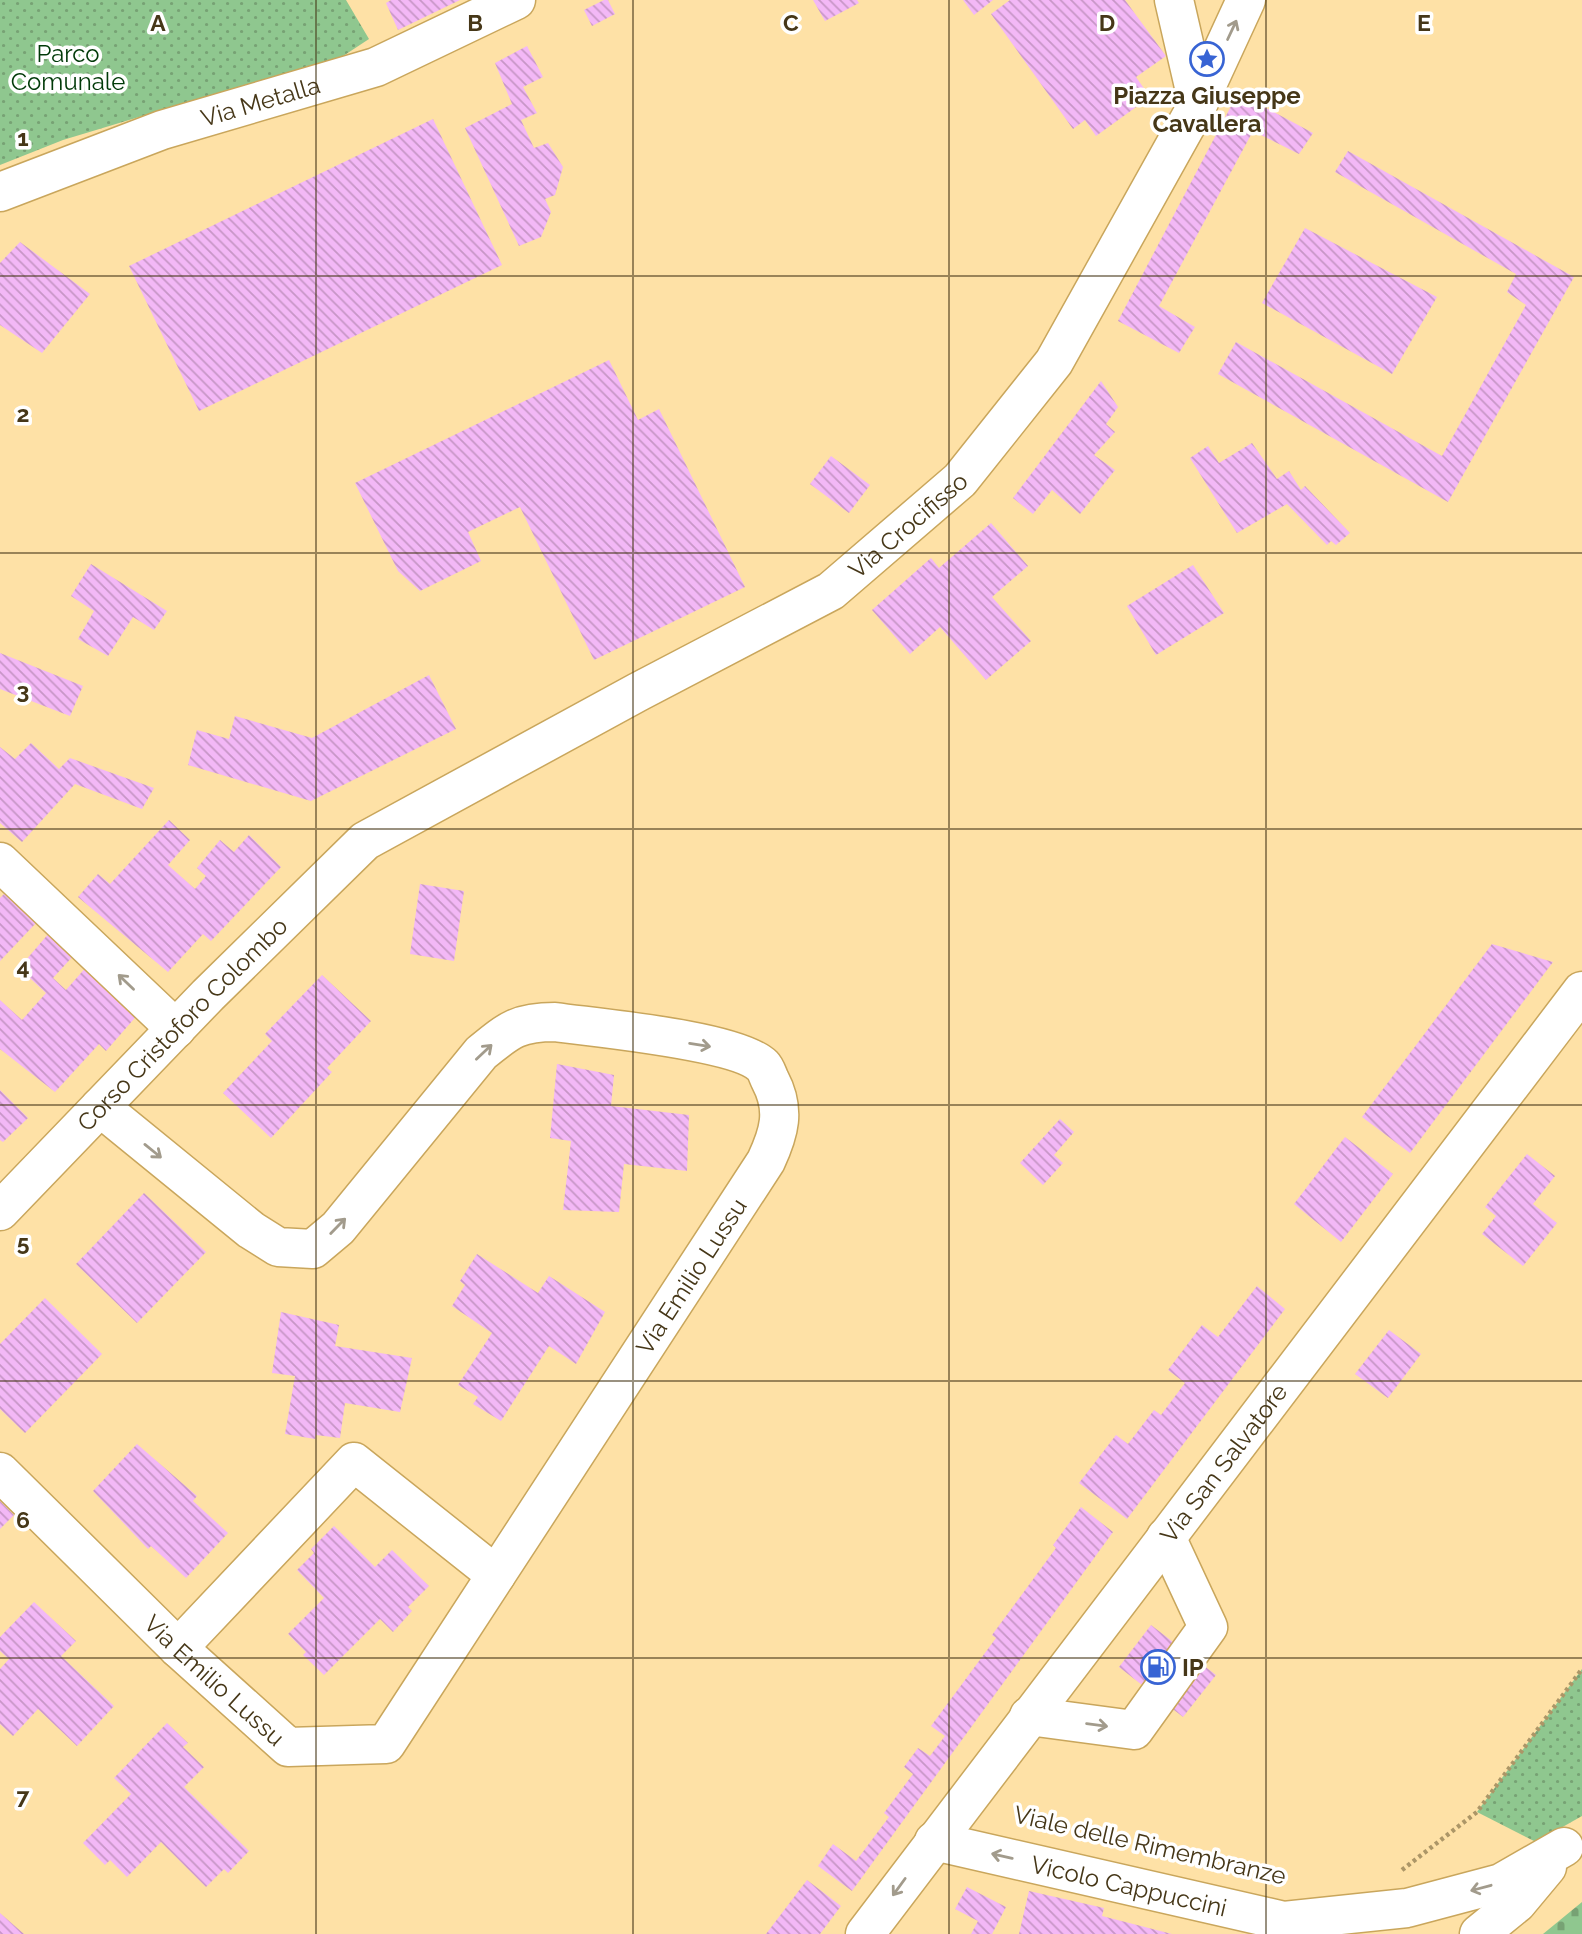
<svg xmlns="http://www.w3.org/2000/svg" width="1582" height="1934" font-family="Raleway,sans-serif">
	<style>
		.grass { fill: url(#grass-dots) }
		.cemetery { fill: url(#cemetery-stones) }
		.building { fill: url(#building-back-hatch) }
		.lines { fill: none; stroke-linecap: round; stroke-linejoin: round }
		.minor-casing { stroke: #c9a65c; stroke-width: 41 }
		.major-casing { stroke: #c9a65c; stroke-width: 41 }
		.path { stroke: #ac9667; stroke-width: 4.5; stroke-dasharray: 3.5 3.5; stroke-linecap: butt }
		.minor { stroke: #fff; stroke-width: 38 }
		.major { stroke: #fff; stroke-width: 38 }
		.oneway { stroke: #a29b8c }
		.grid { fill: none; stroke: #463718; stroke-width: 2; stroke-opacity: 0.55 }
		.labels { text-anchor: middle; dominant-baseline: central; stroke-width: 7; stroke-linejoin: round; paint-order: stroke }
		.park-label { font-size: 24px; fill: #003a08; stroke: #fff }
		.poi-label { font-size: 24px; font-weight: bold; fill: #463718; stroke: #fff }
		.street-label { font-size: 24px; fill: #463718; stroke: #fff }
		.grid-label { font-size: 23px; text-anchor: middle; font-weight: bold; fill: #463718; stroke: #fff; stroke-width: 7; stroke-linejoin: round; paint-order: stroke }
	</style>
	<defs>
		<pattern id="grass-dots" width="8" height="8" patternUnits="userSpaceOnUse" patternTransform="scale(1.75)"><rect width="8" height="8" fill="#8fc78f"/><path d="M2 2h.1M6 6h.1" fill="none" stroke="#77a274" stroke-width="1.8" stroke-linecap="round"/></pattern>
		<pattern id="cemetery-stones" width="16" height="16" patternUnits="userSpaceOnUse" patternTransform="scale(1.75)"><rect width="16" height="16" fill="#8fc78f"/><path d="M2 7V4a2 2 0 0 1 4 0v3zM10 15v-3a2 2 0 0 1 4 0v3z" fill="#77a274"/></pattern>
		<pattern id="building-back-hatch" width="6" height="6" patternUnits="userSpaceOnUse" patternTransform="scale(1.75)"><rect width="6" height="6" fill="#f3b8f6"/><path d="M-1 5l2 2M0 0l6 6M5-1l2 2" fill="none" stroke="#c796c6"/></pattern>
	</defs>
	<rect width="100%" height="100%" fill="#fee1a6"/>
	<!-- grass -->
	<g class="grass">
		<polygon points="0,0 346,0 369,39 334,62 245,85 63,140 0,165"/>
		<polygon points="1582,1669 1582,1816 1536,1842 1477,1812"/>
	</g>
	<!-- cemetery -->
	<polygon class="cemetery" points="1582,1902 1582,1934 1542,1934 1543,1934"/>
	<!-- building -->
	<g class="building">
		<polygon points="391,0 460,0 398,30 386,3"/>
		<polygon points="604,0 608,0 615,14 592,26 584,10"/>
		<polygon points="813,0 857,0 859,3 825,21"/>
		<polygon points="963,0 993,0 974,15"/>
		<polygon points="1010,0 1125,0 1166,56 1136,77 1150,97 1096,136 1085,120 1073,129 991,14"/>
		<polygon points="527,46 543,77 523,87 537,113 521,120 534,148 548,143 563,167 555,195 545,199 551,212 541,237 519,246 465,128 512,104 495,63"/>
		<polygon points="1238,93 1313,133 1299,154 1253,131 1159,306 1195,327 1179,353 1118,321"/>
		<polygon points="433,119 502,265 199,411 129,266"/>
		<polygon points="1348,151 1574,277 1448,502 1218,374 1236,342 1442,456 1526,305 1507,292 1516,274 1335,172"/>
		<polygon points="1305,228 1437,297 1392,374 1262,303"/>
		<polygon points="20,242 90,294 42,353 0,325 0,263"/>
		<polygon points="609,360 638,420 659,409 745,587 594,660 520,507 468,532 481,561 420,591 398,571 355,483"/>
		<polygon points="1101,381 1118,407 1106,424 1115,432 1094,455 1115,470 1080,514 1052,490 1033,514 1013,498"/>
		<polygon points="1252,443 1277,479 1289,471 1301,490 1305,486 1350,533 1336,545 1331,541 1327,545 1287,504 1237,533 1190,458 1208,446 1219,463"/>
		<polygon points="831,456 870,485 849,513 810,484"/>
		<polygon points="991,523 1028,566 992,597 1031,641 986,680 940,627 910,654 872,610 931,558 939,568"/>
		<polygon points="91,564 167,611 154,630 133,617 108,656 78,639 94,611 71,596"/>
		<polygon points="1193,565 1224,613 1156,655 1127,606"/>
		<polygon points="0,653 83,686 70,716 0,689"/>
		<polygon points="429,675 456,729 311,801 188,765 197,730 229,739 235,716 312,738"/>
		<polygon points="31,743 59,769 70,758 154,788 142,809 75,784 22,842 0,823 0,747 15,759"/>
		<polygon points="169,820 190,840 168,865 195,889 206,876 197,868 220,840 234,852 249,835 281,867 211,941 203,934 168,972 78,897 98,874 110,884"/>
		<polygon points="420,884 464,891 454,961 410,954"/>
		<polygon points="6,892 37,922 0,961 0,898"/>
		<polygon points="50,932 75,954 53,978 66,990 88,965 140,1012 106,1051 99,1044 55,1092 0,1049 0,1000 22,1020 46,993 19,968"/>
		<polygon points="1492,944 1553,962 1410,1153 1362,1117"/>
		<polygon points="322,975 371,1021 327,1068 332,1072 271,1138 223,1093 272,1041 265,1034"/>
		<polygon points="557,1064 614,1075 611,1106 689,1115 687,1171 624,1164 619,1212 563,1210 571,1141 550,1138"/>
		<polygon points="0,1090 28,1118 3,1142 0,1140"/>
		<polygon points="1060,1119 1074,1132 1054,1155 1063,1163 1043,1185 1020,1163"/>
		<polygon points="1345,1137 1393,1174 1341,1242 1294,1204"/>
		<polygon points="1527,1154 1555,1176 1533,1204 1557,1223 1523,1266 1482,1234 1496,1216 1485,1207"/>
		<polygon points="144,1193 206,1252 137,1323 76,1264"/>
		<polygon points="477,1254 538,1293 549,1276 605,1312 576,1364 549,1346 501,1421 473,1404 478,1397 458,1385 492,1333 452,1306 465,1285 460,1281"/>
		<polygon points="1257,1286 1285,1309 1127,1519 1079,1483 1116,1435 1128,1444 1154,1410 1161,1415 1185,1383 1168,1370 1202,1325 1218,1337"/>
		<polygon points="45,1298 102,1354 25,1433 0,1409 0,1344"/>
		<polygon points="281,1312 339,1325 335,1346 412,1358 400,1412 345,1403 340,1438 316,1435 315,1439 285,1434 295,1376 272,1373"/>
		<polygon points="1389,1330 1421,1354 1388,1398 1355,1374"/>
		<polygon points="137,1444 197,1496 193,1501 228,1533 186,1578 151,1546 148,1549 93,1491"/>
		<polygon points="0,1501 14,1515 0,1529"/>
		<polygon points="1081,1507 1113,1532 852,1891 818,1866 833,1844 856,1861 889,1817 884,1813 913,1774 904,1767 918,1748 930,1756 945,1736 931,1726 996,1638 992,1635 1056,1548 1053,1545"/>
		<polygon points="334,1526 375,1567 392,1550 429,1586 408,1607 412,1611 393,1632 380,1619 324,1675 303,1655 306,1652 288,1634 324,1598 297,1570 314,1553 311,1549"/>
		<polygon points="34,1602 76,1641 61,1656 114,1706 77,1746 38,1709 13,1736 0,1724 0,1669 9,1659 0,1651 0,1637"/>
		<polygon points="1151,1625 1216,1675 1183,1717 1119,1667"/>
		<polygon points="167,1723 188,1743 183,1747 204,1767 184,1787 249,1851 228,1873 224,1869 206,1887 161,1842 127,1877 110,1860 105,1865 83,1843 131,1794 114,1778"/>
		<polygon points="807,1880 841,1906 820,1934 766,1934"/>
		<polygon points="967,1887 1006,1907 992,1934 971,1934 978,1921 955,1909"/>
		<polygon points="1029,1891 1104,1908 1102,1916 1172,1934 1019,1934"/>
		<polygon points="0,1913 24,1934 0,1934"/>
	</g>
	<g class="lines">
		<!-- minor casing -->
		<g class="minor-casing">
			<g id="minor">
				<polyline points="1174,0 1198,104"/>
				<path id="s1" d="M 0,192 L 162,130 L 376,67 L 516,0"/>
				<polyline points="0,862 176,1029"/>
				<path id="s2" d="M 0,1211 L 208,995 L 365,841 L 638,692 L 831,591 L 960,480 L 1054,362 L 1198,104 L 1246,0"/>
				<path id="s3" d="M 0,1472 L 178,1648 L 288,1747 L 386,1744 L 766,1161 C 779,1133 786,1110 770,1080 C 768,1076 766,1069 763,1066 C 737,1040 597,1028 555,1022 C 518,1022 509,1030 481,1053 L 338,1228 L 313,1249 L 278,1247 L 251,1230 L 100,1107"/>
				<polyline points="178,1648 354,1462 496,1575"/>
				<polyline points="1029,1716 1134,1730 1208,1627 1166,1537"/>
			</g>
		</g>
		<!-- major casing -->
		<g class="major-casing">
			<g id="major">
				<path id="s4" d="M 934,1841 L 1284,1921 L 1407,1908 L 1501,1883 L 1564,1847"/>
				<path id="s5" d="M 865,1934 L 1582,991"/>
				<polyline points="1479,1934 1517,1903 1547,1867"/>
			</g>
		</g>
		<!-- path -->
		<polyline class="path" points="1402,1870 1477,1812 1582,1669"/>
		<!-- minor -->
		<use href="#minor" class="minor"/>
		<!-- major -->
		<use href="#major" class="major"/>
	</g>
	<!-- one-way arrows -->
	<defs><path id="oneway-shaft" d="M-6 0H5M1.5-3L5.5 0L1.5 3" fill="none" stroke-width="1.6" stroke-linecap="round" stroke-linejoin="round" transform="scale(1.75)"/></defs>
	<g class="oneway">
		<use href="#oneway-shaft" transform="translate(1232 30) rotate(-65)"/>
		<use href="#oneway-shaft" transform="translate(126 982) rotate(-136)"/>
		<use href="#oneway-shaft" transform="translate(700 1045) rotate(9)"/>
		<use href="#oneway-shaft" transform="translate(484 1052) rotate(-43)"/>
		<use href="#oneway-shaft" transform="translate(153 1151) rotate(39)"/>
		<use href="#oneway-shaft" transform="translate(338 1226) rotate(-46)"/>
		<use href="#oneway-shaft" transform="translate(1097 1725) rotate(7)"/>
		<use href="#oneway-shaft" transform="translate(1002 1856) rotate(-167)"/>
		<use href="#oneway-shaft" transform="translate(899 1887) rotate(126)"/>
		<use href="#oneway-shaft" transform="translate(1481 1888) rotate(165)"/>
	</g>
	<!-- grid -->
	<path class="grid" d="M 316,0 L 316,1934M 633,0 L 633,1934M 949,0 L 949,1934M 1266,0 L 1266,1934M 0,276 L 1582,276M 0,553 L 1582,553M 0,829 L 1582,829M 0,1105 L 1582,1105M 0,1381 L 1582,1381M 0,1658 L 1582,1658"/>
	<!-- icons -->
	<defs>
		<g id="sight-ring" transform="scale(1.75)"><circle r="9.5" fill="#fff" stroke="#3864d4" stroke-width="1.5"/><path d="M0-6L1.8-2.2L6-1.7L2.9 1.2L3.7 5.4L0 3.3L-3.7 5.4L-2.9 1.2L-6-1.7L-1.8-2.2Z" fill="#3864d4"/></g>
		<g id="fuel-ring" transform="scale(1.75)"><circle r="9.5" fill="#fff" stroke="#3864d4" stroke-width="1.5"/><path d="M-5.5-6h7V0h2V4h1.3V-2.5L3-4.5l.8-.8L6-3V5H2.5V1h-1V6h-7ZM-4.2-4.7v3.2H.2V-4.7Z" fill="#3864d4"/></g>
	</defs>
	<g fill-rule="evenodd">
		<use href="#sight-ring" x="1207" y="59"/>
		<use href="#fuel-ring" x="1158" y="1667"/>
	</g>
	<g class="labels">
		<!-- park labels -->
		<g class="park-label">
			<text x="68" y="53">Parco<tspan x="68" dy="28">Comunale</tspan></text>
		</g>
		<!-- poi labels -->
		<g class="poi-label">
			<text x="1207" y="95">Piazza Giuseppe<tspan x="1207" dy="28">Cavallera</tspan></text>
			<text x="1182" y="1667" text-anchor="start">IP</text>
		</g>
		<!-- street labels -->
		<g class="street-label">
			<text stroke="none"><textPath href="#s1" startOffset="276">Via Metalla</textPath></text>
			<text stroke="none"><textPath href="#s2" startOffset="1150">Via Crocifisso</textPath></text>
			<text stroke="none"><textPath href="#s2" startOffset="261">Corso Cristoforo Colombo</textPath></text>
			<text stroke="none"><textPath href="#s3" startOffset="1055">Via Emilio Lussu</textPath></text>
			<text stroke="none"><textPath href="#s5" startOffset="592">Via San Salvatore</textPath></text>
			<text stroke="none"><textPath href="#s3" startOffset="299">Via Emilio Lussu</textPath></text>
			<text transform="translate(1150 1845) rotate(13)">Viale delle Rimembranze</text>
			<text stroke="none"><textPath href="#s4" startOffset="200">Vicolo Cappuccini</textPath></text>
		</g>
	</g>
	<g class="grid-label">
		<text x="158" y="31">A</text>
		<text x="475" y="31">B</text>
		<text x="791" y="31">C</text>
		<text x="1107" y="31">D</text>
		<text x="1424" y="31">E</text>
		<text x="23" y="146">1</text>
		<text x="23" y="422">2</text>
		<text x="23" y="699">3</text>
		<text x="23" y="975">4</text>
		<text x="23" y="1251">5</text>
		<text x="23" y="1528">6</text>
		<text x="23" y="1804">7</text>
	</g>
</svg>
